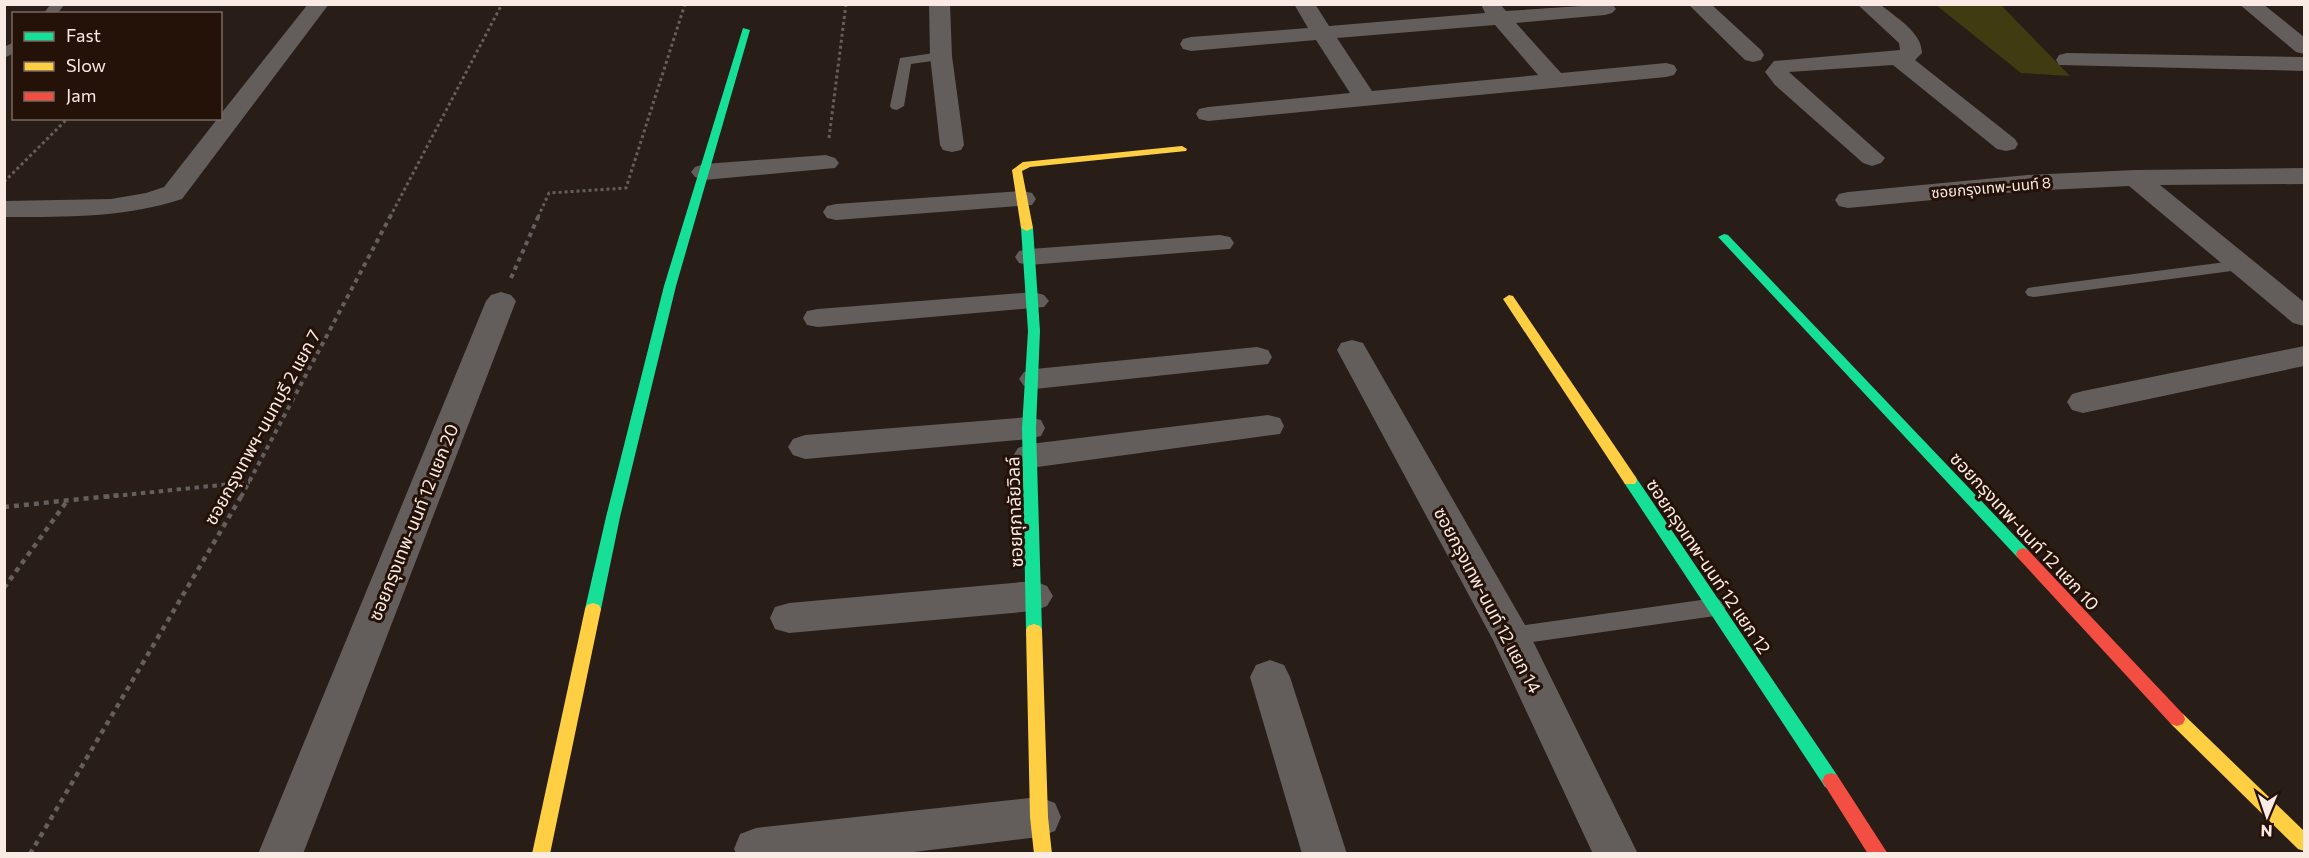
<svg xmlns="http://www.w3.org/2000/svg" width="2309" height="858" font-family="Commissioner,'Noto Sans Thai',sans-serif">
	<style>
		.green { fill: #403b10 }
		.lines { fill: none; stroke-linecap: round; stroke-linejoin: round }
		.path-far2 { stroke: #645e5c; stroke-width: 3; stroke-dasharray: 3 3; stroke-linecap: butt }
		.path-far1 { stroke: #645e5c; stroke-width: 4; stroke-dasharray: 4.5 4.5; stroke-linecap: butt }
		.path { stroke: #645e5c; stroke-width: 4.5; stroke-dasharray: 5 5; stroke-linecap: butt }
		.lane { fill: #635d5c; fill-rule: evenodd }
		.street { fill: #635d5c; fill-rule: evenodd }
		.fast { fill: #16e098; fill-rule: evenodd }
		.slow { fill: #ffcf43; fill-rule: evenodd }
		.jam { fill: #f24e42; fill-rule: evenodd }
		.labels { text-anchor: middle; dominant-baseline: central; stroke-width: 6; stroke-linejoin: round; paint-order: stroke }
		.far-street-label { font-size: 15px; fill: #f9eae4; stroke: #241108 }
		.street-label { font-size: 18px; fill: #f9eae4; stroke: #241108 }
	</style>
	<rect width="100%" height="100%" fill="#281d17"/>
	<!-- green -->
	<polygon class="green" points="1936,5 2001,5 2070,76 2021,73"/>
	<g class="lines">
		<!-- path-far2 -->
		<g class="path-far2">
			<polyline points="829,138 846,4"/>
			<polyline points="4,182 68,118"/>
			<polyline points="390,217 502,4"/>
			<polyline points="538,217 549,193 626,188 685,4"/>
		</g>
		<!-- path-far1 -->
		<g class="path-far1">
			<polyline points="511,278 539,215"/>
			<polyline points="105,497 250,482"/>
			<polyline points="241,497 391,215"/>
		</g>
		<!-- path -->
		<g class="path">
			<polyline points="4,507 120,495"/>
			<polyline points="4,588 67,501"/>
			<polyline points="30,854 242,495"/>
		</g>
		<!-- lane -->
		<g class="lane">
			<polygon points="51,4 65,4 57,14 43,14"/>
			<polygon points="14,42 14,53 4,58 4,47"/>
			<polygon points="941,52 948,56 946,59 911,64 904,106 897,110 892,109 890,106 900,58"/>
			<polygon points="2241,260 2247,261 2249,265 2247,269 2034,297 2028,296 2025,292 2028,288 2034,287"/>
			<polygon points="1715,598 1723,601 1726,607 1723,613 1715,616 1511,645 1503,643 1500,636 1503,629 1511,627"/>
		</g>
		<!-- street -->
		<g class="street">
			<path d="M 308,4 L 329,4 L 182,199 C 124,218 66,217 4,217 L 4,201 L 111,199 L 146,193 L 164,187 L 218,118 L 220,118 L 220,115 Z"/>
			<polygon points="929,4 950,4 952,56 964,145 961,150 952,152 943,150 940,145 930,56"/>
			<path d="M 1294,4 L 1315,4 L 1329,26 L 1485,13 L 1481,4 L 1500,4 L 1506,11 L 1612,4 L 1616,9 L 1612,13 L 1605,15 L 1516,23 L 1561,73 L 1666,63 L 1674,65 L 1677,70 L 1674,75 L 1666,77 L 1208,121 L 1199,119 L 1196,114 L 1199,109 L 1208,107 L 1350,93 L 1316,40 L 1191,51 L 1183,49 L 1180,44 L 1183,39 L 1191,37 L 1308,28 ZM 1495,25 L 1538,75 L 1372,91 L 1337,38 Z"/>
			<polygon points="1688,4 1711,4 1761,50 1764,55 1761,60 1753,62 1745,60"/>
			<path d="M 1857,4 L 1880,4 C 1895,17 1922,32 1922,53 L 1915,60 L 2015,139 L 2018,144 L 2015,149 L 2006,151 L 1997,149 L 1893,65 L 1789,72 L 1885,158 L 1881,163 L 1872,166 L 1863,163 L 1775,85 L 1765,72 L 1774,61 L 1900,50 L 1899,43 Z"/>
			<polygon points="2239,4 2263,4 2304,37 2304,54 2296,52"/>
			<polygon points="2067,53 2304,57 2304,71 2059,65 2056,60 2059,55"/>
			<polygon points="826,155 835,158 839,163 835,168 704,180 695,177 691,172 695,167 704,164"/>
			<polygon points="2304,168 2304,184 2160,185 2304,302 2304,326 2293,323 2129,186 2027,191 1848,208 1839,206 1835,200 1839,194 1848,192 2027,175 2135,170"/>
			<polygon points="1023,191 1032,193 1036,199 1032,205 836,220 827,218 823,212 827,206 836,204"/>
			<polygon points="1220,235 1230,237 1234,243 1230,249 1029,265 1019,263 1015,257 1019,251 1029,249"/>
			<polygon points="501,292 511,295 516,301 303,854 258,854 486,301 491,295"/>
			<polygon points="1034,292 1044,295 1049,301 1044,307 818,327 807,325 803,318 807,311 818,309"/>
			<polygon points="1352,340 1363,343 1367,350 1525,625 1638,854 1593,854 1493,640 1337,350 1341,343"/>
			<polygon points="2304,346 2304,366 2083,413 2072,410 2067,402 2072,394 2083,391"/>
			<polygon points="1257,347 1268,350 1272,357 1268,364 1035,389 1024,386 1019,379 1024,372 1035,369"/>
			<polygon points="1268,415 1280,418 1284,426 1280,434 1030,468 1018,464 1013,456 1018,448 1030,444"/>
			<polygon points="1029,417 1041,420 1045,428 1041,436 1029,439 805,459 793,455 788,447 793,439 805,435"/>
			<polygon points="1034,581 1047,586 1053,596 1047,606 1034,611 789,633 775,629 770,618 775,607 789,603"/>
			<polygon points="1270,660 1284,665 1290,677 1347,854 1302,854 1250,677 1256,665"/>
			<polygon points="1039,797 1055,803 1061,817 1055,831 1039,837 897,854 736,854 734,849 740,834 756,828"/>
		</g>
		<!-- fast -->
		<g class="fast">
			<polygon points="743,28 750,30 676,286 620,517 601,609 599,613 593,615 587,613 585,609 606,517 664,286"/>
			<polygon points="1027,225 1033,228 1040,331 1036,428 1042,630 1040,634 1034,636 1028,634 1026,630 1022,428 1028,331 1021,228"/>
			<polygon points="1724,234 1728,235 2028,550 2030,554 2028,558 2018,558 1720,239 1718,237"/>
			<polygon points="1630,475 1635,476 1837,775 1840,781 1837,787 1831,789 1825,787 1625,484 1623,480 1625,476"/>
		</g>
		<!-- slow -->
		<g class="slow">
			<polygon points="1182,146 1187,149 1186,151 1030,167 1022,171 1033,228 1027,231 1021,228 1012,170 1023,162"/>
			<polygon points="1509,295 1513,296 1635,476 1637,480 1635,484 1625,484 1503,299"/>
			<polygon points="593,603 599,605 601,609 550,854 532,854 585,609 587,605"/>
			<polygon points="1034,624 1040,626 1042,630 1048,817 1052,854 1034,854 1030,817 1026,630 1028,626"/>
			<polygon points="2177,712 2183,714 2304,831 2304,851 2298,849 2171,724 2169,719 2171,714"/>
		</g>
		<!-- jam -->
		<g class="jam">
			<polygon points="2023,548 2028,550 2183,714 2185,719 2183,724 2177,726 2171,724 2018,558 2016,554 2018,550"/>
			<polygon points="1831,773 1837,775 1888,854 1868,854 1822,781 1825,775"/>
		</g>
	</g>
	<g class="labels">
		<!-- far-street labels -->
		<g class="far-street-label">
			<text transform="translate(1991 187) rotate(-5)">ซอยกรุงเทพ-นนท์ 8</text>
		</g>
		<!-- street labels -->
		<g class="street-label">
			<text transform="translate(262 427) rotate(-61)">ซอยกรุงเทพฯ-นนทบุรี 2 แยก 7</text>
			<text transform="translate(1014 512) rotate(-92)">ซอยศุภาลัยวิลล์</text>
			<text transform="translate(413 522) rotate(-68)">ซอยกรุงเทพ-นนท์ 12 แยก 20</text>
			<text transform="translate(2025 531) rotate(47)">ซอยกรุงเทพ-นนท์ 12 แยก 10</text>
			<text transform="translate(1709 566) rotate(56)">ซอยกรุงเทพ-นนท์ 12 แยก 12</text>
			<text transform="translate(1488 600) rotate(62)">ซอยกรุงเทพ-นนท์ 12 แยก 14</text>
		</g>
	</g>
	<!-- border -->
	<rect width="2309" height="858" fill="none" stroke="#f9eae4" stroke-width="12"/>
	<!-- legend -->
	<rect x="12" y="12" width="210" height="108" fill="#241108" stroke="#796860" stroke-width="1.5"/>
	<rect x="24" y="32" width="30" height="9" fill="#16e098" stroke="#796860" stroke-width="1.5"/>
	<text x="66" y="42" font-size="18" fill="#f9eae4">Fast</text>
	<rect x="24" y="62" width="30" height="9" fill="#ffcf43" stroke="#796860" stroke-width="1.5"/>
	<text x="66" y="72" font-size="18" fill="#f9eae4">Slow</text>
	<rect x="24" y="92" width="30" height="9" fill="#f24e42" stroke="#796860" stroke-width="1.5"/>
	<text x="66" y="102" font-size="18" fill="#f9eae4">Jam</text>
	<!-- north arrow -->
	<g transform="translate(2267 816) rotate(182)" stroke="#241108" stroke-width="4.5" paint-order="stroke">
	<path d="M0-4.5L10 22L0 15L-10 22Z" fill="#f9eae4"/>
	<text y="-9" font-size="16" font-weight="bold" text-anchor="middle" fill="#f9eae4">N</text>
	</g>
</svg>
